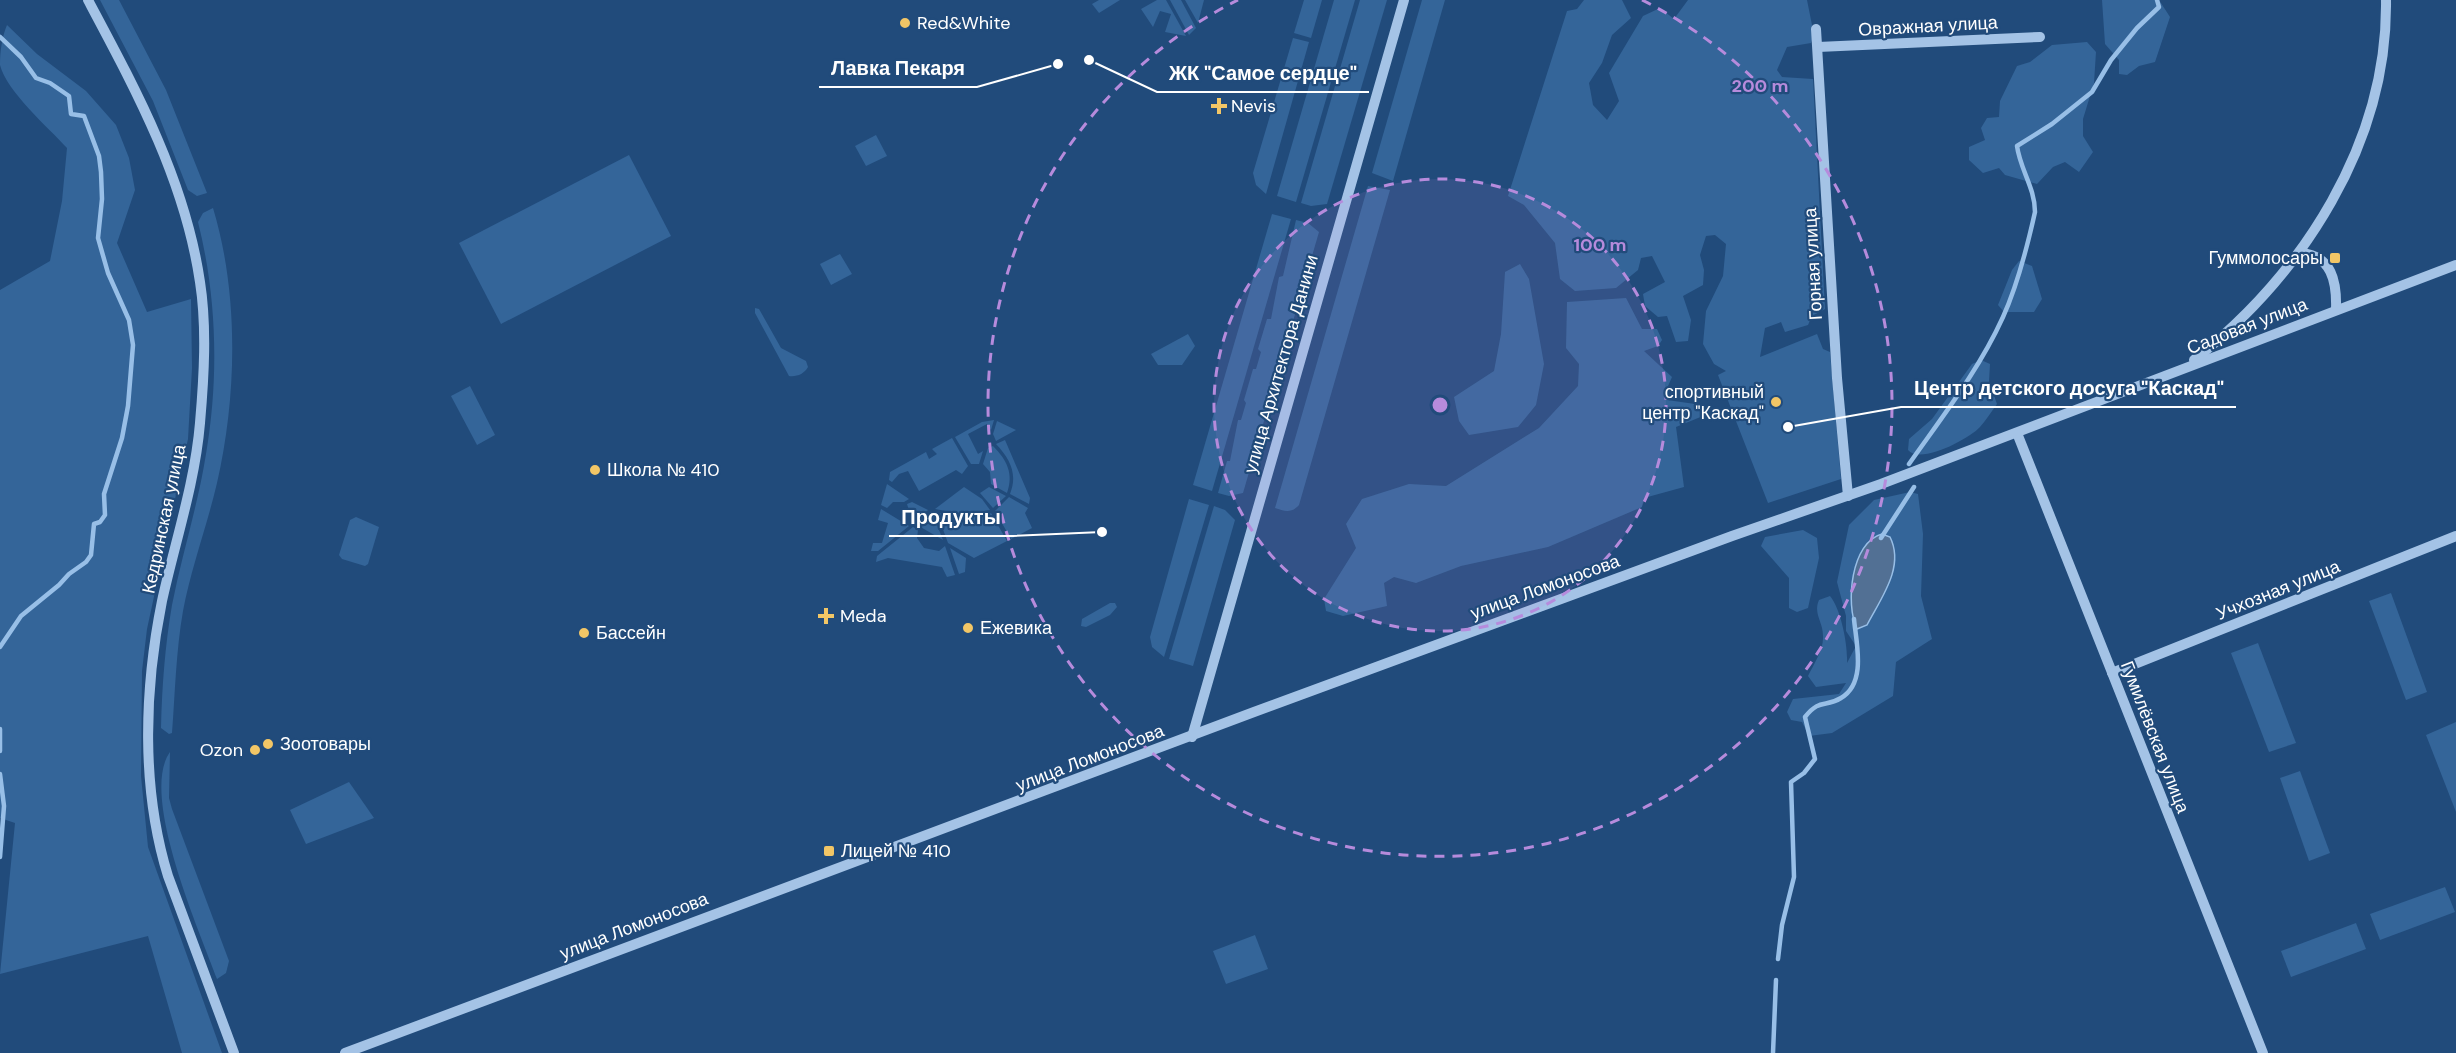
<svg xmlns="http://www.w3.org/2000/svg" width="2456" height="1053" font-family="'DM Sans',sans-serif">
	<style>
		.green { fill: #346599 }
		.water { fill: #527094; stroke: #98bfe7; stroke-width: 1.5 }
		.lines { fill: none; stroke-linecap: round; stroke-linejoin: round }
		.stream { stroke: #98bfe7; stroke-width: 4.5 }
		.minor { stroke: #a4c3e6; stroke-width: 10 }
		.ring { fill: none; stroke: #b68bdc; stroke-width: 3; stroke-dasharray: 10 8 }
		.poi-dot { fill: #f2c666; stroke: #214b7b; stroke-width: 2 }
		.labels { text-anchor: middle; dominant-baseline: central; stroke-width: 4.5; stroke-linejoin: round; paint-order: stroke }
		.poi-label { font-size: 18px; fill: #fff; stroke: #214b7b; text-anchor: start }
		.street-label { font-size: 18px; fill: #fff; stroke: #214b7b }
		.centre { fill: #b68bdc; stroke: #214b7b; stroke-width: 3 }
		.ring-label { font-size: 18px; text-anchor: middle; font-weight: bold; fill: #b68bdc; stroke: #214b7b; stroke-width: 4.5; stroke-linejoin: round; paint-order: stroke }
		.leader { fill: none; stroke: #fff; stroke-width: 2 }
		.callout-dot { fill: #fff; stroke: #214b7b; stroke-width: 2 }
		.callout-label { font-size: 20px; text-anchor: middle; font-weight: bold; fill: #fff; stroke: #214b7b; stroke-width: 4.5; stroke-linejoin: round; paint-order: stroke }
	</style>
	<rect width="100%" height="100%" fill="#214b7b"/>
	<!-- green -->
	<g class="green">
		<polygon points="100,0 119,0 166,90 207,193 197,196 188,190 153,101"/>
		<polygon points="1099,0 1120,0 1099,13 1092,4"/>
		<polygon points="1157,0 1166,0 1186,36 1165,32 1171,14 1160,11 1153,27 1141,9"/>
		<polygon points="1170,0 1181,0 1196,28 1189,35"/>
		<polygon points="1185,0 1204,0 1198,23"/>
		<polygon points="1304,0 1322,0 1311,38 1294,33"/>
		<polygon points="1334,0 1355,0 1296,202 1277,196"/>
		<polygon points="1360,0 1387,0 1327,204 1311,206 1301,203"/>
		<polygon points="1422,0 1445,0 1393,181 1372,173"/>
		<polygon points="1584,0 1622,0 1631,18 1612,35 1602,63 1589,83 1593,105 1607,120 1619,101 1609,73 1643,16 1660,8 1674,19 1688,0 1807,0 1814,35 1811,43 1787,47 1777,70 1782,77 1813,79 1825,309 1812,316 1808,325 1785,332 1781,322 1765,328 1760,357 1817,334 1823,349 1830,352 1841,479 1768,503 1718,375 1726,371 1714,364 1703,344 1706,311 1723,276 1726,244 1715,235 1706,236 1700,255 1704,270 1703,285 1683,296 1691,320 1688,341 1676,342 1667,316 1658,317 1645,306 1643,294 1665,282 1652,256 1641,258 1638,270 1616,288 1575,291 1560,279 1555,243 1524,205 1508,196 1567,11 1577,9"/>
		<polygon points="2102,0 2159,0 2170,17 2155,62 2139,66 2127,75 2119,74 2119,60 2105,44"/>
		<path d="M 7,25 L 37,54 L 86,91 L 116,125 L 129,158 L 135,190 L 117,243 L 147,312 L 191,299 L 192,368 L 188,439 L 147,629 L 142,671 L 141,776 L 148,847 L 222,1053 L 182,1053 L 148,936 L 0,974 L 15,823 L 0,818 L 0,290 L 50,261 L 62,201 L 67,148 C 48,127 7,92 0,65 C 0,51 2,37 7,25 Z"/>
		<polygon points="1293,38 1309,42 1266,194 1256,185 1253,173"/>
		<polygon points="2087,42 2096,52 2094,83 2083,119 2083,136 2093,152 2079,172 2065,162 2053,167 2037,184 2005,175 1999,168 1983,173 1969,160 1969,147 1985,140 1981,128 1987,118 1999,117 2000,101 2017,66 2030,62 2052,45"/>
		<polygon points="876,135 887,156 866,166 855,146"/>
		<polygon points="629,155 671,236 501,324 459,243"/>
		<path d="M 1368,186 L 1390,190 L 1299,505 C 1291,514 1284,511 1275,508 Z"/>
		<path d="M 213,208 C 239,294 237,396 217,483 C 207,526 191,568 183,611 C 176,651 175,693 172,733 L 169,734 L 161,728 C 162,686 165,646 172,605 C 182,554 198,505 206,454 C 219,378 217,297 198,222 L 203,213 Z"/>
		<polygon points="1272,214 1291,219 1212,491 1193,485"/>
		<polygon points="1296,220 1308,223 1319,232 1243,493 1229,496 1218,493 1227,461 1230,461 1238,420 1241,420 1246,403 1244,400 1253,369 1256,369 1261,352 1258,349 1267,319 1271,319 1279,277 1283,276"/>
		<polygon points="840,254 852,274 831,285 820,264"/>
		<polygon points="2019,261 2032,266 2042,299 2034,312 2004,312 1998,305 2012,270"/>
		<polygon points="1520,264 1529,279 1544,364 1536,405 1518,427 1469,435 1459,421 1454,397 1494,371 1501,334 1505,272"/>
		<polygon points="1626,298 1642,329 1657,329 1662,340 1658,346 1644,351 1672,377 1665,393 1667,400 1702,405 1703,416 1676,427 1684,487 1644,498 1642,507 1548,547 1461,566 1416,583 1394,577 1384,583 1387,606 1343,616 1326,611 1324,599 1356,548 1346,524 1362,499 1409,484 1446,486 1539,428 1578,386 1579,364 1566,348 1567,302"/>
		<path d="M 755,308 L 759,309 L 781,348 L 806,361 L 808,367 C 804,374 797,377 789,376 L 755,313 Z"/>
		<polygon points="1188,334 1195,346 1182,365 1158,365 1151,354"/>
		<path d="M 1981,360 L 1990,364 L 1989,382 L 1997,404 C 1992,411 1986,420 1980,427 C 1969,439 1920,465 1908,450 L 1909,439 L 1932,419 L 1972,364 Z"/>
		<polygon points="470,386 495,435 477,445 451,396"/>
		<polygon points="994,420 991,430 987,424 968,434 978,454 983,451 979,464 971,464 955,437 982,422"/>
		<polygon points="997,421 1016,430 996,441 993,434"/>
		<polygon points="952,438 968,466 962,474 956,470 919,491 908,471 899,474 892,482 889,480 890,472 926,452 929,459 937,454 932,449"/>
		<path d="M 1005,440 L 1030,498 L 1029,504 L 1010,494 C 1018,474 1010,459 996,444 Z"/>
		<path d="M 993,446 C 1007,460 1014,474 1007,493 L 991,484 L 990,472 L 983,464 L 988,448 Z"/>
		<polygon points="887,484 909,499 904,502 893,502 887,508 881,505"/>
		<polygon points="964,487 982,499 990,510 962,514 935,509"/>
		<polygon points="989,487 1006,496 993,508 980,493"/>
		<path d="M 1910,492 L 1918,494 L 1923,534 L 1921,596 L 1932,639 L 1896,662 L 1893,696 L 1832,733 L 1809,736 L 1802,722 L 1791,720 L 1787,712 L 1793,699 L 1839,694 L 1846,683 L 1816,687 L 1808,676 C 1814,664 1824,649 1823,636 C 1823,621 1813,614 1819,600 L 1830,596 C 1841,609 1848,645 1847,663 L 1856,646 L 1846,631 L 1846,616 L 1837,582 L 1849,525 L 1874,500 Z"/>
		<polygon points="1009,497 1028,508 1025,513 1032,528 1011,539 995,511"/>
		<polygon points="1189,499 1209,505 1164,657 1152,647 1150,637"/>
		<polygon points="912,502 928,510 913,523 907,504"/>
		<polygon points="1214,506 1225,510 1235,520 1193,666 1169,659"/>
		<polygon points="881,509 909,526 878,551 871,551 873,543 882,543 888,523 878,520"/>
		<polygon points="932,512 943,540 917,525"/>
		<polygon points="937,513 973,517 991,513 1007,541 974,558 948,543"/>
		<polygon points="356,517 379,527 368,564 365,566 342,559 339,555 350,520"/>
		<polygon points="913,527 918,530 917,538 924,548 939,551 945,546 955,575 947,577 942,567 888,558 876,562 877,556"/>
		<polygon points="1803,530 1817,538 1819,558 1808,608 1797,612 1789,608 1789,578 1761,546 1765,537"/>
		<polygon points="950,548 966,558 965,572 959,574"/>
		<polygon points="2391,593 2427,692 2406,700 2369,601"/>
		<polygon points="1110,603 1115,603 1117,607 1110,615 1086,627 1081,626 1082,619"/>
		<polygon points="2258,643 2296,743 2269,752 2231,653"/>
		<polygon points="2456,722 2456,812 2426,735"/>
		<path d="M 170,752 L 169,798 L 172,809 L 229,961 L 226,973 L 217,979 C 200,932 139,795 170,752 Z"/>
		<polygon points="2300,771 2330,853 2309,861 2280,778"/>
		<polygon points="349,782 374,818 306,844 290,810"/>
		<polygon points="2445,887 2455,912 2380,940 2370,914"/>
		<polygon points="2356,923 2366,949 2291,977 2281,951"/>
		<polygon points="1255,935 1268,969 1226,984 1213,951"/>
	</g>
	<!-- water -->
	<path class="water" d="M 1882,534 L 1890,537 C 1905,567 1881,598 1867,625 L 1857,629 C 1845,604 1851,542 1882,534 Z"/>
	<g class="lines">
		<!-- stream -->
		<g class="stream">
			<polyline points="0,37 21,57 36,78 50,83 69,96 71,114 84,116 99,156 101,172 102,199 98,238 108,273 129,320 133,345 128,406 122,438 104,494 105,515 100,522 94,524 91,555 86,562 69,574 59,585 21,616 0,647"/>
			<path d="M 1909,464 C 1942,417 1979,370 2003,317 C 2018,284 2027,248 2035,212 C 2035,188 2020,169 2017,146 L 2052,124 L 2092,92 L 2111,60 L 2137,28 L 2159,7 L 2157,0"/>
			<polyline points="1881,538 1914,487"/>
			<polyline points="0,729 0,751"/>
			<polyline points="0,774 4,806 0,857"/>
			<path d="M 1778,959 L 1782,925 L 1794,877 L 1791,782 L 1804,773 L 1815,759 L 1805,717 C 1820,698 1825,708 1841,698 C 1867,683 1856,642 1854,619"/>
			<polyline points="1773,1053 1776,980"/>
		</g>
		<!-- minor -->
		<g class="minor">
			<path d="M 88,0 C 136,90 185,180 200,282 C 207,327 204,377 200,423 C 195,483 175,542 162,601 C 144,690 141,789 168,876 L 234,1053"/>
			<polyline points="1816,29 1837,378 1848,496"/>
			<polyline points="1818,47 2040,37"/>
			<path d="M 2300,253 C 2332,255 2337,282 2336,310"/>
			<path d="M 2194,360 C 2303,274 2388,143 2386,0"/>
			<polyline points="2017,433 2263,1053"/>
			<polyline points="2112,673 2456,536"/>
			<polyline points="1192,737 1404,0"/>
			<polyline points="345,1053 1254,712 1732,536 1881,484 2456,265"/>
		</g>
	</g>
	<!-- distance rings -->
	<circle cx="1440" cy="405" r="226" fill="#b68bdc" fill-opacity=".12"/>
	<g class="ring">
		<circle cx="1440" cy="405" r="226"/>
		<path d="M1642 0A452 452 0 1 1 1238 0"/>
	</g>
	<!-- markers -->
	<g class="poi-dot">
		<circle cx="905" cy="23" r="6"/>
		<path d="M1216 97h6v6h6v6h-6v6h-6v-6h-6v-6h6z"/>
		<rect x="2329" y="252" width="12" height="12" rx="3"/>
		<circle cx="1776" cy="402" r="6"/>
		<circle cx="595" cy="470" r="6"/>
		<path d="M823 607h6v6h6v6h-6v6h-6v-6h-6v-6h6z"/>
		<circle cx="968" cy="628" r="6"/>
		<circle cx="584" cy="633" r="6"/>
		<circle cx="268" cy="744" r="6"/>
		<circle cx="255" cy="750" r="6"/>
		<rect x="823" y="845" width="12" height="12" rx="3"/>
	</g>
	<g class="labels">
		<!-- poi labels -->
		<g class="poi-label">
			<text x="917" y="23">Red&amp;White</text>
			<text x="1231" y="106">Nevis</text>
			<text x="2323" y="258" text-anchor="end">Гуммолосары</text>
			<text x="1764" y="392" text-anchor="end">спортивный<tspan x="1764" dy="21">центр "Каскад"</tspan></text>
			<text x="607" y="470">Школа № 410</text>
			<text x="840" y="616">Meda</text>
			<text x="980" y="628">Ежевика</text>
			<text x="596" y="633">Бассейн</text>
			<text x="280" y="744">Зоотовары</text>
			<text x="243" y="750" text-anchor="end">Ozon</text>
			<text x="841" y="851">Лицей № 410</text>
		</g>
		<!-- street labels -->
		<g class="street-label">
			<text transform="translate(1928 26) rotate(-3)">Овражная улица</text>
			<text transform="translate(1813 264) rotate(-93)">Горная улица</text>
			<text transform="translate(2247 326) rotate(-21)">Садовая улица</text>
			<text transform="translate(1281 364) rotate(-74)">улица Архитектора Данини</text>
			<text transform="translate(164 519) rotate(-78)">Кедринская улица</text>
			<text transform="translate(1545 587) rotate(-20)">улица Ломоносова</text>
			<text transform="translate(2278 590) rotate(-22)">Учхозная улица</text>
			<text transform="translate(2155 737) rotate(69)">Гумилёвская улица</text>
			<text transform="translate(1090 758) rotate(-21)">улица Ломоносова</text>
			<text transform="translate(634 926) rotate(-21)">улица Ломоносова</text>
		</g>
	</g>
	<circle cx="1440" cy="405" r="9" class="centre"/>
	<g class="ring-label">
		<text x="1760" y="92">200 m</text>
		<text x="1600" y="251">100 m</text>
	</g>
	<!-- callouts -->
	<path class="leader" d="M1058 64L977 87H819M1089 60L1157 92H1369M1788 427L1901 407H2236M1102 532L1013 536H889"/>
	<g class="callout-dot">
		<circle cx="1058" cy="64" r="6"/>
		<circle cx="1089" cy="60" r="6"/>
		<circle cx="1788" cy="427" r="6"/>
		<circle cx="1102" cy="532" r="6"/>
	</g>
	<g class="callout-label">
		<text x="898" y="75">Лавка Пекаря</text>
		<text x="1263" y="80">ЖК "Самое сердце"</text>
		<text x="2069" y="395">Центр детского досуга "Каскад"</text>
		<text x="951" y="524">Продукты</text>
	</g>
</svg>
